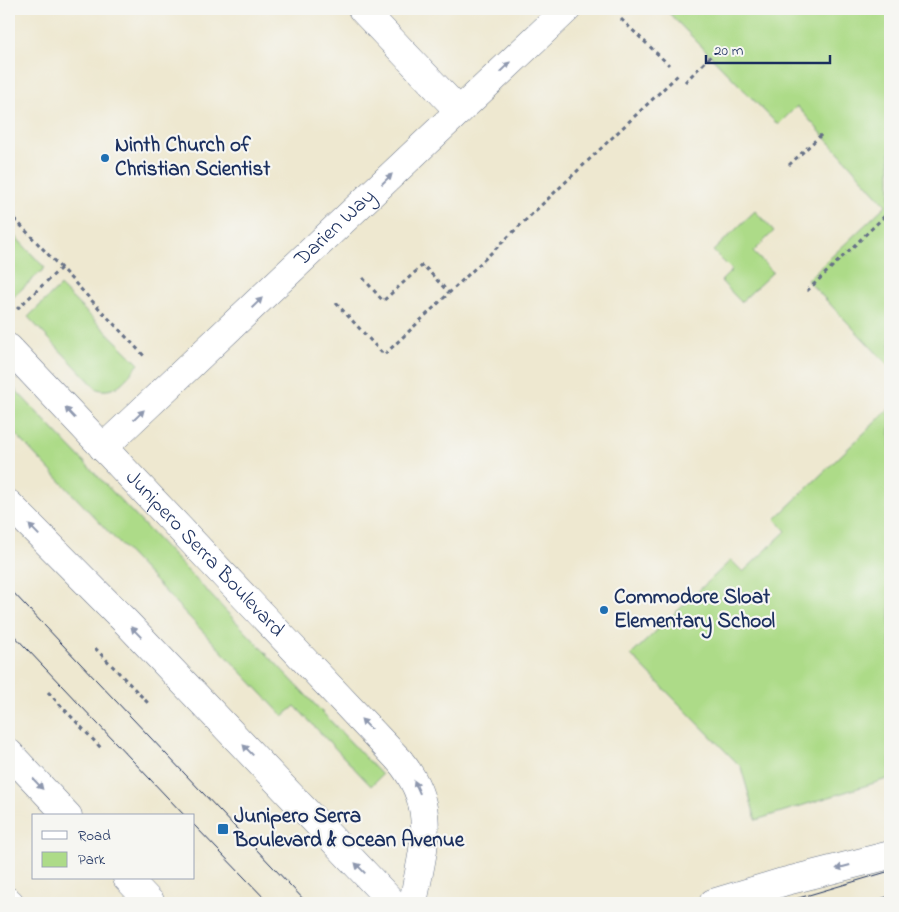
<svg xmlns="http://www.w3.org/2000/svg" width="899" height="912" font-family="'Indie Flower',sans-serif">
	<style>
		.green { fill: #addb88; stroke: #648573 }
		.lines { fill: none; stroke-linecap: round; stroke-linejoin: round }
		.minor-casing { stroke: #657086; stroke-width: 29 }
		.secondary-casing { stroke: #657086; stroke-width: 29 }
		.primary-casing { stroke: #657086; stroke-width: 29 }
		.path { stroke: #657086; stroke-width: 3; stroke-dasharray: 4 4; stroke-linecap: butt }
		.minor { stroke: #fff; stroke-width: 28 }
		.secondary { stroke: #fff; stroke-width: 28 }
		.primary { stroke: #fff; stroke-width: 28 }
		.tram { stroke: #1b2f5e; stroke-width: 1 }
		.oneway { fill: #8d97ae }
		.poi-dot { fill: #1f6fb2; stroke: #f6f6f2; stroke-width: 2 }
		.labels { text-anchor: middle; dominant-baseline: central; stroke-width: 4.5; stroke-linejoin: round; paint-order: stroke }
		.poi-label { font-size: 21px; font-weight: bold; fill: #1b2f5e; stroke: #f6f6f2; text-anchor: start }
		.street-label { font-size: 21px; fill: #1b2f5e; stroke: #f6f6f2 }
	</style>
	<rect width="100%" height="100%" fill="#f6f6f2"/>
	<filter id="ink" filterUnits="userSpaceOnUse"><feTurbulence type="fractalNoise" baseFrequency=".02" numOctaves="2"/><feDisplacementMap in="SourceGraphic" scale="10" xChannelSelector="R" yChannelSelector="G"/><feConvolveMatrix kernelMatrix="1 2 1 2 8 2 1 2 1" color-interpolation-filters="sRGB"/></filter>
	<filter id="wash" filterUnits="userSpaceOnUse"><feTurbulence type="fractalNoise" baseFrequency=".0096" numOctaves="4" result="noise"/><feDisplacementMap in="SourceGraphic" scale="20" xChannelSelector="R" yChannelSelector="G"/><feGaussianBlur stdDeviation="1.12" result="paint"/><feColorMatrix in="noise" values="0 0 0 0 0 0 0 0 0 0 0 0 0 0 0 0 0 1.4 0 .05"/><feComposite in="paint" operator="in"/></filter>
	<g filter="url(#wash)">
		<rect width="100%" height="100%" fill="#eee8d0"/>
		<!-- green -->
		<g class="green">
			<polygon points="665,9 890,9 890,367 807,280 886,205 797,106 778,125"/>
			<polygon points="755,211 774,231 753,252 773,272 741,302 721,281 732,270 713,251"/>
			<polygon points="9,230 45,268 11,299 9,297"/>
			<path d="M 60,286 L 139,364 C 127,377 117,395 97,389 L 28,317 Z"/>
			<polygon points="9,383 382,775 371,786 295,706 283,716 9,427"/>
			<polygon points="890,408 890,778 756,820 741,767 631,655 731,560 743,572 786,531 775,519"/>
		</g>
	</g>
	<g filter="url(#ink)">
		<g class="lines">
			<!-- minor casing -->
			<g class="minor-casing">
				<g id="minor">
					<polyline points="362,9 459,111"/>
					<path id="s1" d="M 9,348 L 399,760"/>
					<path id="s2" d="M 103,448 L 567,9"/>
					<polyline points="9,902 10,903"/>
				</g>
			</g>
			<!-- secondary casing -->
			<g class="secondary-casing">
				<polyline id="secondary" points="713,903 783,882 890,855"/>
			</g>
			<!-- primary casing -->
			<g class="primary-casing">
				<g id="primary">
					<polyline points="9,504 126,622 393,903"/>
					<polyline points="9,753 68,816"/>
					<path d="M 399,760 C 439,807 423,848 413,903"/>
					<polyline points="127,878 151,903"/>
				</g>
			</g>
			<!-- path -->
			<g class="path">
				<polyline points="621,19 669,65"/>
				<polyline points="685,82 711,56"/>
				<polyline points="789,165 822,134"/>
				<polyline points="9,213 146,358"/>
				<polyline points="363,278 383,301 423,265 449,293"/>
				<polyline points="807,291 887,214 890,218"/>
				<polyline points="336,303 384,355 678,75"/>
				<polyline points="17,309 61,268"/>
				<polyline points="95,648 148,703"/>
				<polyline points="48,692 101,748"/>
			</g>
			<!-- minor -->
			<use href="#minor" class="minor"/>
			<!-- secondary -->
			<use href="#secondary" class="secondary"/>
			<!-- primary -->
			<use href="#primary" class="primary"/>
			<!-- tram -->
			<g class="tram">
				<polyline points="9,588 307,903"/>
				<polyline points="9,630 185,816"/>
				<polyline points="194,825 269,903"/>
				<polyline points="782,903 890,871"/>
				<polyline points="867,903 890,896"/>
			</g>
		</g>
		<!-- one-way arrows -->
		<defs><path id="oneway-solid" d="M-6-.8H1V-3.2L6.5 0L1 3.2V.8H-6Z" transform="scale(1.25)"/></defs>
		<g class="oneway">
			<use href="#oneway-solid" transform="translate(505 67) rotate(-44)"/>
			<use href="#oneway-solid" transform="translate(387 179) rotate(-44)"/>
			<use href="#oneway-solid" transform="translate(257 303) rotate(-44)"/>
			<use href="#oneway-solid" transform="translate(70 413) rotate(-133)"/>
			<use href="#oneway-solid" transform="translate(139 415) rotate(-44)"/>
			<use href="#oneway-solid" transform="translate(34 530) rotate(-134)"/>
			<use href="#oneway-solid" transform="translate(136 632) rotate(-134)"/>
			<use href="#oneway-solid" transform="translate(366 724) rotate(-134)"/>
			<use href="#oneway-solid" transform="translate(248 750) rotate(-134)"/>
			<use href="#oneway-solid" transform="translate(38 784) rotate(47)"/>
			<use href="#oneway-solid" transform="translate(417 787) rotate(-114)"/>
			<use href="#oneway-solid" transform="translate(843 867) rotate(165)"/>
			<use href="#oneway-solid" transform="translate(360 868) rotate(-134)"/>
		</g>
	</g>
	<!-- markers -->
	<g class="poi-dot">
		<circle cx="105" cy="158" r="5"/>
		<circle cx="604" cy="610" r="5"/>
		<rect x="217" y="823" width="12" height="12" rx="2.5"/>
	</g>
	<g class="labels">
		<!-- poi labels -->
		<g class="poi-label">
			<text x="115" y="146">Ninth Church of<tspan x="115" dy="24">Christian Scientist</tspan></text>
			<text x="614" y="598">Commodore Sloat<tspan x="614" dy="24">Elementary School</tspan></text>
			<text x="234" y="817">Junipero Serra<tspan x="234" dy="24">Boulevard &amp; Ocean Avenue</tspan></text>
		</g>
		<!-- street labels -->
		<g class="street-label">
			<text stroke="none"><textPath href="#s2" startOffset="320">Darien Way</textPath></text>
			<text stroke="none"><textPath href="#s1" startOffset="284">Junipero Serra Boulevard</textPath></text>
		</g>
	</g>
	<!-- margin -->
	<rect width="899" height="912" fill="none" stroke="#f6f6f2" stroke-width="30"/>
	<!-- legend -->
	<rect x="32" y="814" width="162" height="65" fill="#f6f6f2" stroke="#9ea6b7"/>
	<rect x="42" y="831" width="25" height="8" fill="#ffffff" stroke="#9ea6b7"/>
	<text x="78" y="840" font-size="15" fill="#1b2f5e">Road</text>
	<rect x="42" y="852" width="25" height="15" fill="#addb88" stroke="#9ea6b7"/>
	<text x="78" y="864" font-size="15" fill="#1b2f5e">Park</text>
	<!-- scale -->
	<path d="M706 55v8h124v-8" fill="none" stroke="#1b2f5e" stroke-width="2.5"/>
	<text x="714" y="55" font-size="15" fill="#1b2f5e" stroke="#f6f6f2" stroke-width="4" paint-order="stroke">20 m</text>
</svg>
